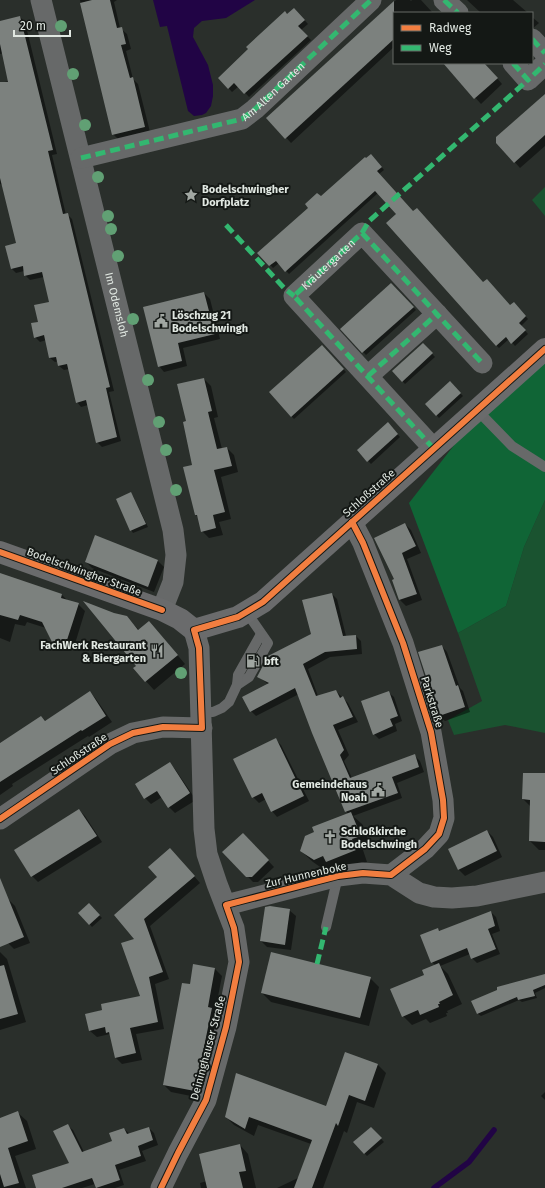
<svg xmlns="http://www.w3.org/2000/svg" width="545" height="1188" font-family="'Fira Sans',sans-serif">
	<style>
		.green { fill: #1a5330 }
		.forest { fill: #106536 }
		.water { fill: #210445 }
		.shadow { fill: #0007 }
		.lines { fill: none; stroke-linecap: round; stroke-linejoin: round }
		.stream { stroke: #210445; stroke-width: 5.5 }
		.building { fill: #7c817e }
		.lane { stroke: #676969; stroke-width: 10 }
		.street { stroke: #676969; stroke-width: 21 }
		.secondary { stroke: #6a6b6c; stroke-width: 22 }
		.quiet { stroke: #33b770; stroke-width: 5; stroke-dasharray: 10 5; stroke-linecap: butt }
		.cycleway-casing { stroke: #141815; stroke-width: 8 }
		.cycleway { stroke: #f27e40; stroke-width: 6 }
		.tree { fill: #61a074 }
		.labels { text-anchor: middle; dominant-baseline: central; stroke-width: 4; stroke-linejoin: round; paint-order: stroke }
		.street-label { font-size: 11px; fill: #e1e8e2; stroke: #141815 }
		.poi-label { font-size: 11px; font-weight: bold; fill: #e1e8e2; stroke: #141815; text-anchor: start }
	</style>
	<rect width="100%" height="100%" fill="#2a2f2b"/>
	<!-- green -->
	<g class="green">
		<polygon points="545,187 545,216 532,200"/>
		<polygon points="545,500 545,733 505,725 454,735 448,720 482,701 458,633 506,606 524,547"/>
	</g>
	<!-- forest -->
	<polygon class="forest" points="545,349 545,500 524,547 506,606 458,633 409,503 455,444"/>
	<!-- water -->
	<polygon class="water" points="153,0 255,0 226,18 202,21 194,28 193,37 208,65 213,85 213,96 211,106 206,113 202,115 194,116 188,111 167,26 160,27"/>
	<!-- shadow -->
	<g class="shadow">
		<polygon points="80,0 117,0 114,2 120,28 127,34 131,49 126,51 133,79 138,84 150,132 119,140 113,134"/>
		<polygon points="396,0 410,0 411,1 412,0 421,0 432,12 431,13 394,13 394,47 291,143 268,118"/>
		<polygon points="467,0 513,0 528,13 481,13"/>
		<polygon points="294,9 308,24 301,30 311,40 249,97 239,86 232,92 219,78"/>
		<polygon points="20,17 25,22 57,154 52,155 66,215 67,214 72,219 114,391 109,392 121,441 102,447 97,442 88,405 81,407 77,402 69,369 64,370 59,366 58,361 55,362 50,358 46,340 40,342 35,337 39,323 50,303 44,277 30,280 25,275 24,271 16,273 12,269 17,244 3,185 0,184 0,83 9,81 3,53 0,54 0,22"/>
		<polygon points="532,17 539,23 532,29"/>
		<polygon points="444,63 484,63 502,84 481,104"/>
		<polygon points="545,95 545,146 520,168 498,143"/>
		<polygon points="374,158 384,170 379,174 413,213 483,283 510,307 514,304 528,319 521,326 528,334 515,346 509,339 499,348 496,345 398,214 378,193 289,274 279,263 273,268 259,253 321,198"/>
		<polygon points="391,284 416,310 366,355 342,329"/>
		<polygon points="204,293 210,299 220,339 183,348 187,366 164,372 159,366"/>
		<polygon points="423,344 435,357 405,384 393,371"/>
		<polygon points="322,346 346,372 294,419 291,416"/>
		<polygon points="204,379 211,386 218,417 214,418 222,449 227,448 234,455 238,472 221,477 231,519 219,522 223,535 209,538 202,531 198,517 196,515 193,466 187,422"/>
		<polygon points="450,383 463,396 439,418 427,404"/>
		<polygon points="388,424 400,437 371,464 358,450"/>
		<polygon points="130,494 133,496 148,527 133,533 131,530"/>
		<polygon points="405,524 411,530 421,553 407,559 422,600 406,606 400,600 393,581 395,580"/>
		<polygon points="95,537 158,561 164,567 154,592 92,568 86,562"/>
		<polygon points="0,574 62,595 68,601 78,604 85,611 74,647 59,648 52,641 46,628 27,622 25,626 15,624 10,642 0,638"/>
		<polygon points="332,594 337,599 346,636 356,636 361,641 362,654 330,657 308,669 318,696 336,691 348,703 358,722 338,730 349,755 344,761 352,778 414,755 420,761 424,772 397,783 402,798 353,816 362,824 371,847 363,850 367,862 338,873 326,871 313,862 301,851 348,814 346,811 299,694 256,716 251,711 269,685 258,676 312,635"/>
		<polygon points="113,614 126,617 139,630 157,631 185,664 154,690 134,668 137,666"/>
		<polygon points="442,646 447,652 460,688 463,691 470,712 445,721 439,715"/>
		<polygon points="90,692 96,699 112,722 89,737 88,736 12,784 13,786 0,795 0,743 41,717 46,721"/>
		<polygon points="388,692 394,697 402,721 395,724 397,731 379,739 374,734"/>
		<polygon points="275,739 281,745 309,801 277,817 272,811 266,799 259,803 253,797"/>
		<polygon points="169,763 175,769 196,800 175,813 169,807 162,797 151,804 145,798"/>
		<polygon points="545,774 545,850 539,850 530,841 531,807 523,799"/>
		<polygon points="79,810 85,816 102,842 38,882 32,876"/>
		<polygon points="487,831 493,837 502,857 465,876 459,870 449,850"/>
		<polygon points="243,834 274,867 258,882 253,882 224,852"/>
		<polygon points="177,856 200,883 150,926 169,979 155,984 164,1029 136,1034 142,1060 122,1064 116,1058 110,1034 97,1037 90,1031 86,1015 141,997 136,939 158,877"/>
		<polygon points="9,900 15,906 30,943 14,949 8,943 0,924 0,903"/>
		<polygon points="89,905 102,918 92,927 80,913"/>
		<polygon points="289,910 296,916 291,950 267,947 261,941"/>
		<polygon points="491,912 496,917 500,931 492,934 500,954 477,963 472,958 470,954 440,966 448,974 462,1004 447,1011 448,1013 446,1013 447,1016 430,1023 426,1019 412,1025 403,1016 426,975 436,966 432,962 438,929 440,931"/>
		<polygon points="0,952 7,959 26,1022 0,1030"/>
		<polygon points="194,965 215,969 222,976 215,1012 218,1016 201,1098 171,1092 164,1085 190,985"/>
		<polygon points="545,975 545,988 535,993 537,998 522,1002 519,1000 481,1016 478,1014 472,1001"/>
		<polygon points="370,978 379,987 369,1026 271,1002 262,993"/>
		<polygon points="346,1053 378,1065 386,1073 374,1108 357,1102 347,1133 344,1131 323,1188 277,1188 300,1177 311,1144 258,1125 254,1136 234,1125 226,1117 327,1107"/>
		<polygon points="545,1092 545,1100 541,1096"/>
		<polygon points="18,1113 27,1121 36,1149 15,1156 26,1188 0,1188 0,1119"/>
		<polygon points="67,1125 73,1130 84,1152 113,1142 124,1129 130,1134 149,1128 154,1133 158,1145 142,1151 146,1161 119,1170 124,1185 115,1188 97,1188 95,1184 82,1188 38,1188 70,1164"/>
		<polygon points="371,1128 384,1142 367,1156 355,1143"/>
		<polygon points="240,1145 248,1154 256,1188 201,1188 200,1183 207,1181"/>
	</g>
	<g class="lines">
		<!-- stream -->
		<polyline class="stream" points="434,1188 469,1162 494,1130"/>
	</g>
	<!-- building -->
	<g class="building">
		<polygon points="92,0 110,0 117,28 122,27 126,44 121,45 130,78 133,77 145,127 112,135 80,3"/>
		<polygon points="394,1 394,39 285,139 266,118"/>
		<polygon points="294,8 305,20 298,26 308,36 244,94 234,83 228,89 218,78 248,49 246,47 285,11 287,14"/>
		<polygon points="20,16 53,150 48,151 63,214 68,213 110,387 106,388 117,437 96,443 86,400 76,403 67,364 58,366 56,357 49,358 44,335 34,338 31,323 38,322 34,305 49,302 42,272 24,276 23,266 11,269 5,246 16,243 0,178 0,82 8,82 0,44 0,21"/>
		<polygon points="443,63 484,63 498,78 474,99"/>
		<polygon points="545,94 545,135 514,163 496,143 496,137"/>
		<polygon points="371,154 382,167 377,171 413,211 417,208 483,282 487,279 510,305 514,302 526,316 519,323 526,330 511,344 506,337 496,346 386,223 396,214 375,191 285,272 276,261 269,266 257,253 308,208 305,204 317,193 321,196 365,157 366,158"/>
		<polygon points="391,283 414,307 362,353 340,329"/>
		<polygon points="204,292 215,334 178,343 182,361 158,367 143,307"/>
		<polygon points="423,343 433,353 402,382 392,371"/>
		<polygon points="322,345 344,369 291,417 269,392"/>
		<polygon points="204,378 212,411 208,412 217,449 227,447 232,466 214,470 225,512 213,515 216,528 201,532 197,515 195,515 183,467 192,465 183,422 186,421 177,384"/>
		<polygon points="450,381 461,393 436,416 425,404"/>
		<polygon points="388,422 398,434 367,462 357,450"/>
		<polygon points="131,492 146,524 130,531 116,499"/>
		<polygon points="405,523 416,546 402,553 417,594 399,600 392,580 394,579 374,538"/>
		<polygon points="95,535 158,560 148,587 85,562"/>
		<polygon points="0,573 62,594 61,598 79,603 67,640 52,642 42,622 20,615 18,620 0,615"/>
		<polygon points="332,593 343,636 356,635 357,649 325,652 303,664 316,696 336,690 340,698 343,696 353,717 333,725 344,750 340,755 350,778 415,754 419,767 392,777 398,793 345,812 312,733 295,688 250,712 242,697 269,683 257,677 268,656 311,634 302,600"/>
		<polygon points="83,601 114,613 127,616 138,630 149,621 178,655 145,682 133,668 136,666"/>
		<polygon points="442,645 456,686 458,685 465,707 439,716 418,652"/>
		<polygon points="90,691 106,716 82,731 81,730 0,782 0,743 41,716 45,721"/>
		<polygon points="389,691 398,716 390,719 393,726 373,735 361,701"/>
		<polygon points="276,738 304,796 271,812 262,793 252,798 233,759"/>
		<polygon points="170,762 190,793 168,808 157,791 144,799 135,784"/>
		<polygon points="523,773 545,773 545,842 529,841 530,800 522,799"/>
		<polygon points="79,809 97,836 31,877 14,850"/>
		<polygon points="351,812 361,836 352,839 356,850 326,862 323,856 314,860 300,851 305,836 314,832 312,827"/>
		<polygon points="487,830 497,851 458,870 448,849"/>
		<polygon points="243,833 269,860 252,877 246,877 222,852"/>
		<polygon points="170,848 195,876 144,919 163,972 149,977 158,1022 130,1028 136,1053 115,1058 109,1032 106,1033 105,1027 89,1031 85,1014 102,1010 101,1004 140,996 121,943 134,939 114,915 157,877 148,867"/>
		<polygon points="0,878 24,937 0,947"/>
		<polygon points="89,903 100,915 89,925 78,913"/>
		<polygon points="270,906 290,909 285,945 260,941 265,907"/>
		<polygon points="491,911 495,926 488,929 496,949 471,959 467,948 431,963 420,935 438,928 439,931"/>
		<polygon points="271,952 371,977 360,1018 261,993"/>
		<polygon points="439,963 453,995 439,1002 440,1004 438,1004 439,1007 420,1015 418,1010 402,1017 390,989 424,975 422,970"/>
		<polygon points="193,964 215,968 208,1007 212,1008 195,1091 163,1085 182,983 190,984"/>
		<polygon points="4,965 18,1014 0,1019 0,966"/>
		<polygon points="545,974 545,985 533,990 535,996 518,1000 517,997 477,1014 471,1001 497,990 497,987"/>
		<polygon points="345,1052 378,1064 365,1101 349,1095 338,1126 336,1123 312,1188 294,1188 312,1140 249,1117 245,1129 225,1117 236,1073 326,1106"/>
		<polygon points="18,1111 28,1141 8,1148 19,1183 4,1187 0,1174 0,1118"/>
		<polygon points="68,1124 82,1152 112,1141 109,1133 124,1128 127,1134 149,1127 153,1140 138,1146 141,1156 115,1165 120,1180 96,1188 92,1178 62,1188 36,1188 32,1175 69,1163 53,1131"/>
		<polygon points="371,1127 382,1138 364,1154 353,1142"/>
		<polygon points="240,1144 246,1171 239,1172 243,1188 207,1188 199,1154"/>
	</g>
	<g class="lines">
		<!-- lane -->
		<g class="lane">
			<polyline points="477,410 512,446 545,467"/>
			<polyline points="237,685 249,677 268,643 247,613"/>
			<polyline points="201,712 213,712 222,708 229,702 237,685 238,675 261,634"/>
			<polyline points="326,927 338,876"/>
		</g>
		<!-- street -->
		<g class="street">
			<path id="s1" d="M 41,0 L 173,530 L 176,555 L 173,582 L 162,610"/>
			<polyline points="444,0 458,13"/>
			<polyline points="532,39 545,53"/>
			<polyline points="513,63 528,80 545,64"/>
			<path id="s2" d="M 81,158 L 242,119 L 255,109 L 371,0"/>
			<polyline points="368,376 437,314"/>
			<path id="s3" d="M 434,449 L 294,296 L 362,233 L 482,363"/>
			<polyline points="352,522 363,543 403,643 431,732 443,800 444,818 439,834 425,849 391,875"/>
			<polyline points="0,819 110,744 133,733 163,727 202,728"/>
			<polyline points="226,905 338,876 363,873 391,875 419,893 434,897 452,898 477,896 545,882"/>
			<polyline points="161,1188 178,1153 206,1100 226,1027 239,962 234,928 217,884 207,854 204,829 199,648 194,630"/>
		</g>
		<!-- secondary -->
		<polyline class="secondary" points="0,552 162,610 180,619 194,630 238,617 263,602 545,349"/>
		<!-- quiet -->
		<g class="quiet">
			<polyline points="444,0 458,13"/>
			<polyline points="532,39 545,53"/>
			<polyline points="513,63 528,80 545,64"/>
			<polyline points="81,158 242,119 255,109 371,0"/>
			<polyline points="226,225 285,289 294,296"/>
			<polyline points="362,233 369,221 528,80"/>
			<polyline points="368,376 437,314"/>
			<polyline points="434,449 294,296 362,233 482,363"/>
			<polyline points="317,964 326,927"/>
		</g>
		<!-- cycleway casing -->
		<g class="cycleway-casing">
			<g id="cycleway">
				<polyline points="0,552 162,610"/>
				<polyline points="0,819 110,744 133,733 163,727 202,728 199,648 194,630 238,617 263,602 545,349"/>
				<polyline points="161,1188 178,1153 206,1100 226,1027 239,962 234,928 226,905 338,876 363,873 391,875 425,849 439,834 444,818 443,800 431,732 403,643 363,543 352,522"/>
			</g>
		</g>
		<!-- cycleway -->
		<use href="#cycleway" class="cycleway"/>
	</g>
	<!-- trees -->
	<g class="tree">
		<circle cx="61" cy="26" r="6"/>
		<circle cx="73" cy="74" r="6"/>
		<circle cx="85" cy="125" r="6"/>
		<circle cx="98" cy="177" r="6"/>
		<circle cx="108" cy="216" r="6"/>
		<circle cx="111" cy="229" r="6"/>
		<circle cx="118" cy="256" r="6"/>
		<circle cx="133" cy="319" r="6"/>
		<circle cx="148" cy="380" r="6"/>
		<circle cx="159" cy="422" r="6"/>
		<circle cx="166" cy="450" r="6"/>
		<circle cx="176" cy="490" r="6"/>
		<circle cx="181" cy="673" r="6"/>
	</g>
	<!-- icons -->
	<defs>
		<g id="sight-bare" transform="scale(1.08)"><path d="M0-6L1.8-2.2L6-1.7L2.9 1.2L3.7 5.4L0 3.3L-3.7 5.4L-2.9 1.2L-6-1.7L-1.8-2.2Z" fill="#a1a7a2" stroke="#141815" stroke-width="2.5" paint-order="stroke"/></g>
		<g id="civic-bare" transform="scale(1.08)"><path d="M-.6-6.5H3V-4.5H.6V-3L4-1V1h2V6H-6V1h2V-1L-.6-3ZM-1.2 2.5V6h2.4V2.5Z" fill="#a1a7a2" stroke="#141815" stroke-width="2.5" paint-order="stroke"/></g>
		<g id="restaurant-bare" transform="scale(1.08)"><path d="M-5-6h1v4h1v-4h1v4h1v-4h1v5L-1.5 .5V6h-2V.5L-5-1ZM5-6V6H3V1.5H1.5Q1.5-4 5-6Z" fill="#a1a7a2" stroke="#141815" stroke-width="2.5" paint-order="stroke"/></g>
		<g id="fuel-bare" transform="scale(1.08)"><path d="M-5.5-6h7V0h2V4h1.3V-2.5L3-4.5l.8-.8L6-3V5H2.5V1h-1V6h-7ZM-4.2-4.7v3.2H.2V-4.7Z" fill="#a1a7a2" stroke="#141815" stroke-width="2.5" paint-order="stroke"/></g>
		<g id="church-bare" transform="scale(1.08)"><path d="M-1.2-6h2.4v3.5h3.3v2.4h-3.3V6h-2.4V-.1h-3.3v-2.4h3.3Z" fill="#a1a7a2" stroke="#141815" stroke-width="2.5" paint-order="stroke"/></g>
	</defs>
	<g fill-rule="evenodd">
		<use href="#sight-bare" x="191" y="195"/>
		<use href="#civic-bare" x="161" y="321"/>
		<use href="#restaurant-bare" x="157" y="651"/>
		<use href="#fuel-bare" x="253" y="661"/>
		<use href="#civic-bare" x="378" y="790"/>
		<use href="#church-bare" x="330" y="837"/>
	</g>
	<g class="labels">
		<!-- street labels -->
		<g class="street-label">
			<text stroke="none"><textPath href="#s2" startOffset="207">Am Alten Garten</textPath></text>
			<text stroke="none"><textPath href="#s3" startOffset="254">Kräutergarten</textPath></text>
			<text stroke="none"><textPath href="#s1" startOffset="314">Im Odemsloh</textPath></text>
			<text transform="translate(369 493) rotate(-42)">Schloßstraße</text>
			<text transform="translate(84 572) rotate(20)">Bodelschwingher Straße</text>
			<text transform="translate(432 702) rotate(73)">Parkstraße</text>
			<text transform="translate(79 754) rotate(-34)">Schloßstraße</text>
			<text transform="translate(306 875) rotate(-13)">Zur Hunnenboke</text>
			<text transform="translate(208 1048) rotate(-75)">Deininghauser Straße</text>
		</g>
		<!-- poi labels -->
		<g class="poi-label">
			<text x="202" y="189">Bodelschwingher<tspan x="202" dy="13">Dorfplatz</tspan></text>
			<text x="172" y="315">Löschzug 21<tspan x="172" dy="13">Bodelschwingh</tspan></text>
			<text x="146" y="645" text-anchor="end">FachWerk Restaurant<tspan x="146" dy="13">&amp; Biergarten</tspan></text>
			<text x="264" y="661">bft</text>
			<text x="367" y="784" text-anchor="end">Gemeindehaus<tspan x="367" dy="13">Noah</tspan></text>
			<text x="341" y="831">Schloßkirche<tspan x="341" dy="13">Bodelschwingh</tspan></text>
		</g>
	</g>
	<!-- legend -->
	<rect x="393" y="12" width="140" height="52" fill="#141815" stroke="#666b67"/>
	<rect x="401" y="25" width="20" height="6" fill="#f27e40" stroke="#666b67"/>
	<text x="429" y="32" font-size="12" fill="#e1e8e2">Radweg</text>
	<rect x="401" y="45" width="20" height="6" fill="#33b770" stroke="#666b67"/>
	<text x="429" y="52" font-size="12" fill="#e1e8e2">Weg</text>
	<!-- scale -->
	<path d="M14 30v6h56v-6" fill="none" stroke="#e1e8e2" stroke-width="2"/>
	<text x="20" y="30" font-size="12" fill="#e1e8e2" stroke="#141815" stroke-width="3" paint-order="stroke">20 m</text>
</svg>
